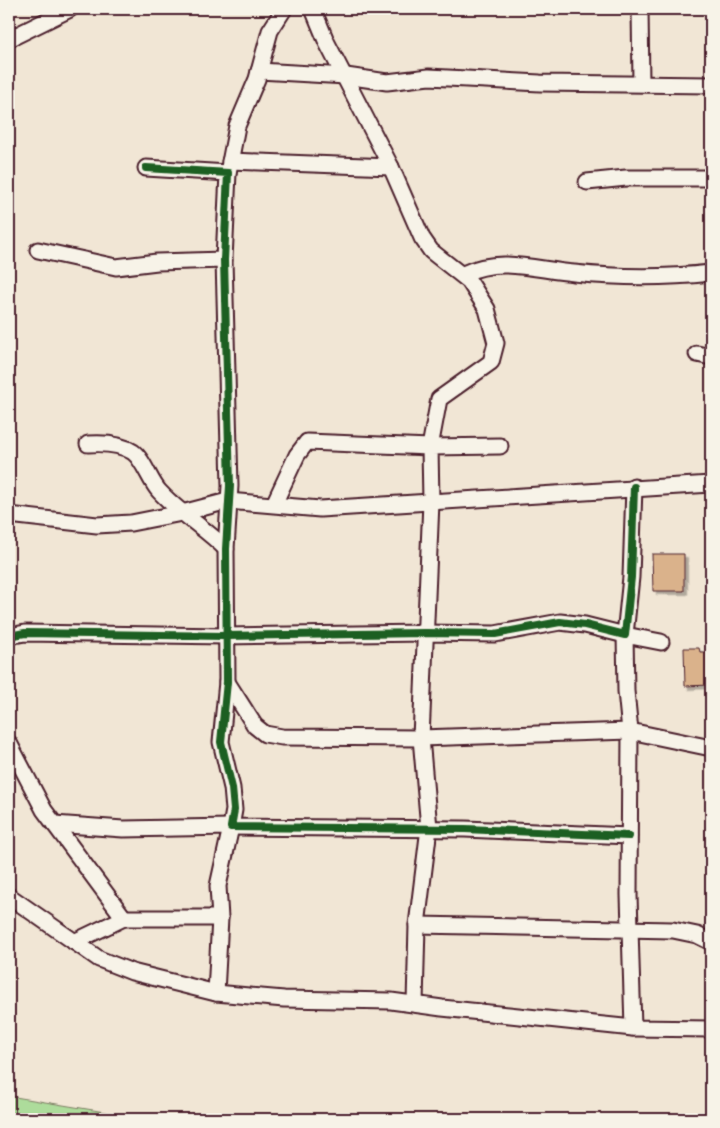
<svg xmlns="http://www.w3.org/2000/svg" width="720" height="1128" font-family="Delius,sans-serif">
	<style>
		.green { fill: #addc9b; stroke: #7c7e63 }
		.building { fill: #dab28b; stroke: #4a1f2b; filter: url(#shadow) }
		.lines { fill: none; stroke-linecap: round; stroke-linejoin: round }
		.minor-casing { stroke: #4a1f2b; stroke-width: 19 }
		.minor { stroke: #f7f3e8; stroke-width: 15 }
		.cycleway-casing { stroke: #f7f3e8; stroke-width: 11 }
		.cycleway { stroke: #1b5e20; stroke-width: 8 }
	</style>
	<defs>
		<filter id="shadow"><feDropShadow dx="3.5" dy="3.5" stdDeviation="0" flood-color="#0004"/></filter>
	</defs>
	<rect width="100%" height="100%" fill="#f1e6d5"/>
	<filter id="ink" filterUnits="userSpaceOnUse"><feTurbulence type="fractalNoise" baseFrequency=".02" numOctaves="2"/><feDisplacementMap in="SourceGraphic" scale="10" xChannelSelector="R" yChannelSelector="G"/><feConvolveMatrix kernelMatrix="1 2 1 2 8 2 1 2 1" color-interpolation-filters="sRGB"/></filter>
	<g filter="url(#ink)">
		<!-- green -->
		<polygon class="green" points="9,1096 147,1119 9,1119"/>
		<!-- building -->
		<g class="building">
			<polygon points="652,554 684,554 684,591 653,591"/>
			<polygon points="684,648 699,648 700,652 711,652 711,685 685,686"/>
		</g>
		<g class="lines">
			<!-- minor casing -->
			<g class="minor-casing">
				<g id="minor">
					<polyline points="640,9 641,83"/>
					<polyline points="9,39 70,9"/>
					<polyline points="259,71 346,76 387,82 429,77 540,83 711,85"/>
					<polyline points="230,161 391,167"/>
					<polyline points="146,168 228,173 224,260 230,486 226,549 227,682 221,742 232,788 234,810 231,827 465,829 629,836"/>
					<polyline points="228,173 237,126 257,79 270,31 284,9"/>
					<polyline points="587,182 626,178 711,178"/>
					<polyline points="38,250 116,267 157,262 224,260"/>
					<path d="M 463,274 C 500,256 536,270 574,273 C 620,278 666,278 711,273"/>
					<polyline points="697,354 711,357"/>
					<path d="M 88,444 C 102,443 121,444 133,452 C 143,459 150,481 159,491 C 179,513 205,528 226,549"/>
					<polyline points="274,504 297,455 307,442 430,447 439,399 491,362 496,343 487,309 469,281 431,251 422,238 391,167 327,43 313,9"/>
					<polyline points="9,515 97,525 131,523 182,513 228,501 320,509 711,484"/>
					<polyline points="9,636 25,633 226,636 425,633 495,634 560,622 585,625 625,635 631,577 634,487"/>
					<polyline points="227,682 255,726 265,734 282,737 421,738 630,731 711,748"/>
					<polyline points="9,743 44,810 124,918"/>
					<polyline points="54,824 123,829 231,827 218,886 220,918 216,993"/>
					<polyline points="9,896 99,959 132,972 216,993 284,999 391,1001 442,1008 633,1028 711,1029"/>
					<polyline points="417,925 673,930 697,935 711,942"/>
					<polyline points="74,942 124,918 220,918"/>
					<polyline points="415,1003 417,925 429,828 421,738 431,502 430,447 500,446"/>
					<polyline points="633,1028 629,895 630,731 626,691 625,635 661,642"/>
				</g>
			</g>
			<!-- minor -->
			<use href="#minor" class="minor"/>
			<!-- cycleway casing -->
			<g class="cycleway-casing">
				<g id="cycleway">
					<polyline points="146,168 228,173 224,260 230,486 226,549 227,682 221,742 232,788 234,810 231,827 465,829 629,836"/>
					<polyline points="9,636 25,633 226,636 425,633 495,634 560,622 585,625 625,635 631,577 634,487"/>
				</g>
			</g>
			<!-- cycleway -->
			<use href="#cycleway" class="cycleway"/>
		</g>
	</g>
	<!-- margin -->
	<rect width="720" height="1128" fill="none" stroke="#f7f3e8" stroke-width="30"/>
	<rect x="15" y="15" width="690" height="1098" fill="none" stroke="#4a1f2b" stroke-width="2" filter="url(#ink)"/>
</svg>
